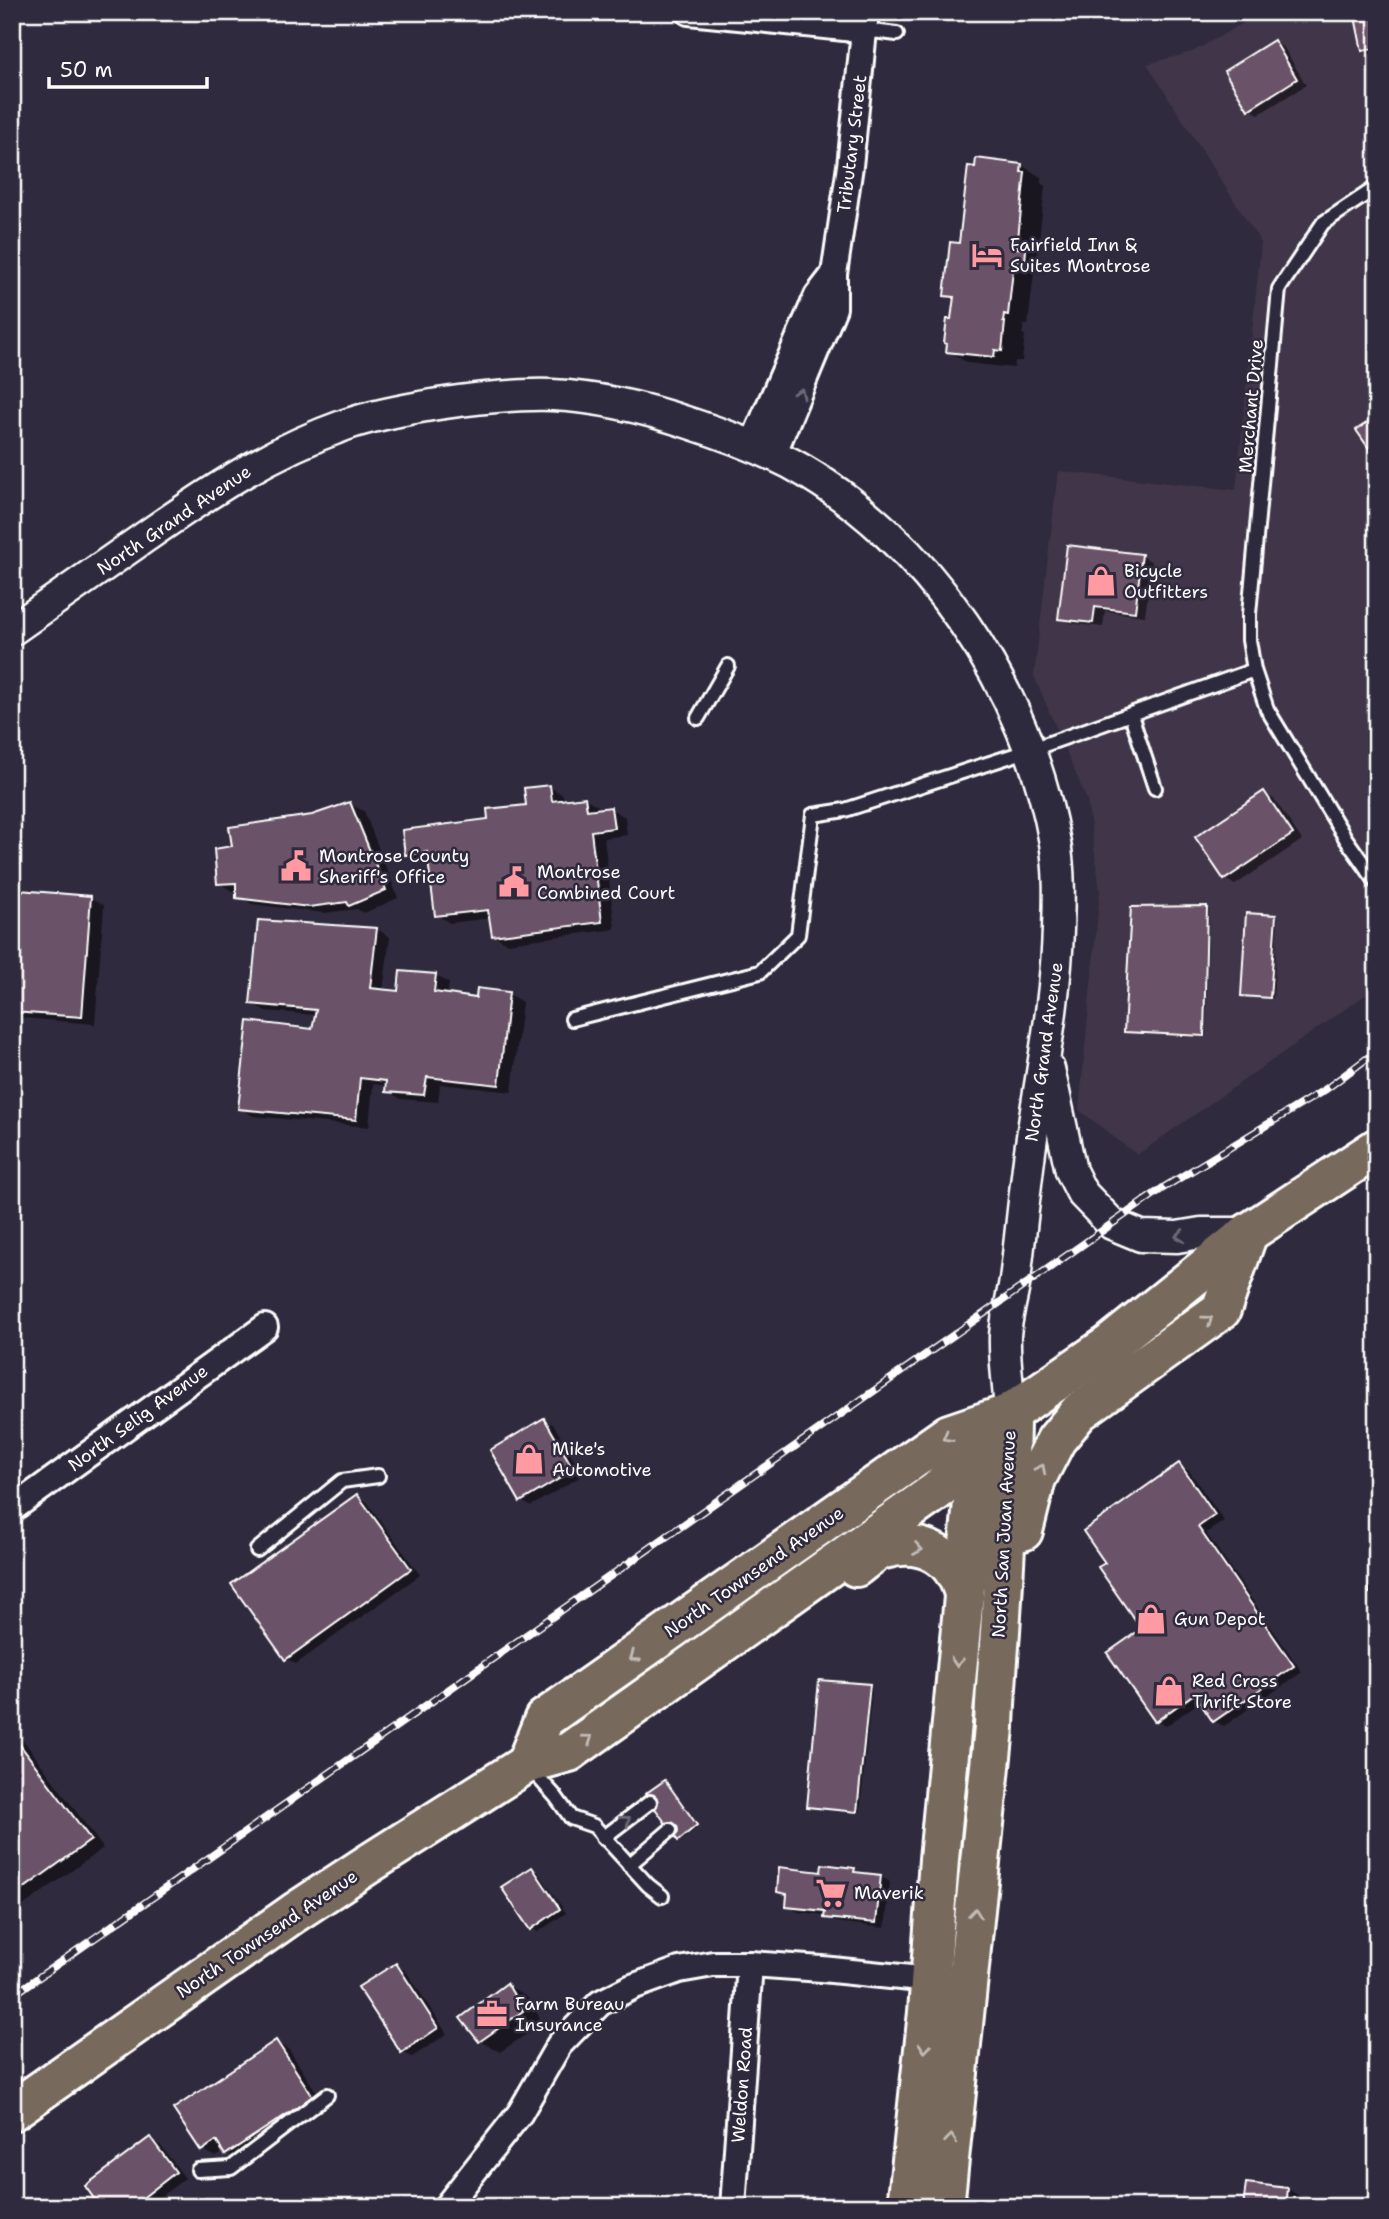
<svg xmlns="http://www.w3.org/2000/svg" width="1389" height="2219" font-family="'Shantell Sans',sans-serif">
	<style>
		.built { fill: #41364a }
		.shadow { fill: #0007 }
		.building { fill: #6a5367; stroke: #fff; stroke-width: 2 }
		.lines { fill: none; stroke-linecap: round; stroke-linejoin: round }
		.service-casing { stroke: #fff; stroke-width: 18 }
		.minor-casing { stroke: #fff; stroke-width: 30 }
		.tertiary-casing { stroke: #fff; stroke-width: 35 }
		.trunk-casing { stroke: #fff; stroke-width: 44 }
		.service { stroke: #2f2a3d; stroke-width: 12 }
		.minor { stroke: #2f2a3d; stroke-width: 24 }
		.tertiary { stroke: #2f2a3d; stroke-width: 30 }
		.trunk { stroke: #77695c; stroke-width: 38 }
		.rail-casing { stroke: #fff; stroke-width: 8 }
		.rail { stroke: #2f2a3d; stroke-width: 5; stroke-dasharray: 16; stroke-linecap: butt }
		.oneway { stroke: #6d6a77 }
		.oneway2 { stroke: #c2bcb6 }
		.labels { text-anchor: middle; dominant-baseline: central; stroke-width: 5; stroke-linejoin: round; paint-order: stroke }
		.street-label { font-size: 18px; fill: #fff; stroke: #2f2a3d }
		.poi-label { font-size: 18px; fill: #fff; stroke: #2f2a3d; text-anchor: start }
	</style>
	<rect width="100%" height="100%" fill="#2f2a3d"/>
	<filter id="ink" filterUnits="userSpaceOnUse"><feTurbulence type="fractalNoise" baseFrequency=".0143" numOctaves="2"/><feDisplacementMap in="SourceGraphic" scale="14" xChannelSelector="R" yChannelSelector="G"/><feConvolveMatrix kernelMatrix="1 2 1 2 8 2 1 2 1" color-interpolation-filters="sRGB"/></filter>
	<g filter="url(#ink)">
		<!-- built -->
		<polygon class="built" points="1263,12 1377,12 1377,987 1137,1155 1079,1110 1100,890 1087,800 1034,676 1058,471 1236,490 1261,243 1147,64 1192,52"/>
		<!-- shadow -->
		<g class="shadow">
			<polygon points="985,12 1008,12 1007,19 995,18"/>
			<polygon points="1377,12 1377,55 1373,56 1363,50"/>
			<polygon points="1274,42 1284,48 1306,85 1259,114 1249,109"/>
			<polygon points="1021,165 1041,177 1041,183 1045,186 1037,258 1046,263 1045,273 1034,272 1028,325 1024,325 1022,334 1025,335 1022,361 1015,361 1014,368 968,363 948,351 955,301 945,295 961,245"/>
			<polygon points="1068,547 1142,556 1152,562 1145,616 1105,611 1103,627 1070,623 1060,618"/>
			<polygon points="550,787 563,795 564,801 585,798 598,806 599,811 611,809 625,817 627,835 604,838 615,929 507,943 493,935 491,918 450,923 437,915 430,860 420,861 406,854 528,806"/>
			<polygon points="1264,793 1274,799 1302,840 1235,885 1225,879"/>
			<polygon points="350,804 364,811 398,898 364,913 357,909 324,913 252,904 238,896 238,891 232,891 219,883 234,848"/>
			<polygon points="91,898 104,905 95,1024 22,1018 12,1012 12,939"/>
			<polygon points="1206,908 1209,909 1206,1037 1126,1031"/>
			<polygon points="1276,916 1278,918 1273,998 1245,996"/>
			<polygon points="377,929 390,937 383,991 399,993 435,975 449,983 447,995 478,1000 509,994 522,1002 512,1092 440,1084 438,1102 401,1099 387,1091 387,1086 373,1084 369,1127 253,1116 240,1108 314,1031 317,1015 265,1011 252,1003"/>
			<polygon points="544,1420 554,1425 583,1475 531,1506 521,1501"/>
			<polygon points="1180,1465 1189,1471 1224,1521 1206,1533 1302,1672 1224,1726 1214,1721 1201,1701 1166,1726 1156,1720 1144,1630 1107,1563"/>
			<polygon points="357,1496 367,1502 420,1575 296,1664 286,1658"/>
			<polygon points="869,1686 872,1688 860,1812 811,1807"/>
			<polygon points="12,1725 103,1848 12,1914"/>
			<polygon points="667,1784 698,1827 681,1841 679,1840"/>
			<polygon points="532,1869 538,1872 566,1913 538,1932 531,1928"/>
			<polygon points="854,1870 862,1875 881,1877 890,1882 885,1928 836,1922 826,1915 798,1912 788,1906 789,1897 778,1892 823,1874"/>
			<polygon points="396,1965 406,1971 447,2034 412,2057 402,2052"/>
			<polygon points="507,1985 527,1997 543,2023 500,2052 480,2041"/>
			<polygon points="276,2042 289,2050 325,2105 240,2161 225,2151 216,2157 202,2149"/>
			<polygon points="150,2139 160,2145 185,2178 148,2207 103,2207"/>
			<polygon points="1288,2189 1301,2197 1300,2207 1245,2207"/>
		</g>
		<!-- building -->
		<g class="building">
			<polygon points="1354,12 1377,12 1377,48 1362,51"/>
			<polygon points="1274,40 1297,79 1248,110 1224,71"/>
			<polygon points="976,158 1022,164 1021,172 1025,172 1017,248 1026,249 1025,262 1014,261 1008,315 1004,314 1003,322 1005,322 1002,351 995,350 994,357 946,352 947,344 944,343 947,319 951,319 954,297 944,296 950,242 959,243 968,166 975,167"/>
			<polygon points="1377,416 1377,460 1356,430"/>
			<polygon points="1067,545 1142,554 1135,612 1095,607 1093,623 1058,619"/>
			<polygon points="550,785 552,801 585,797 587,810 611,807 614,828 591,831 602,922 492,936 488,910 435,916 427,852 405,855 402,830 488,819 487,809 526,805 524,788"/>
			<polygon points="1264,791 1293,834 1224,880 1195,837"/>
			<polygon points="350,802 386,890 349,906 347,902 309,907 236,898 236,883 217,884 214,849 232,846 229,827 312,815"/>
			<polygon points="19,890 91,896 82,1017 12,1012 12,937 15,937"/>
			<polygon points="1207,906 1204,1036 1124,1032 1131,907"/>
			<polygon points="1246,913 1276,915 1270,998 1241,996"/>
			<polygon points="258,920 377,928 370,988 398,991 400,971 436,974 434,992 476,998 477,988 509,992 499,1085 427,1077 424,1095 385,1092 386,1081 360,1078 356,1120 238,1109 248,1021 312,1029 316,1010 250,1004"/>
			<polygon points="544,1418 574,1470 520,1502 490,1450"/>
			<polygon points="1179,1463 1215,1515 1198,1527 1294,1666 1213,1722 1194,1694 1155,1722 1107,1653 1141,1629 1098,1567 1105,1563 1083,1531"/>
			<polygon points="357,1494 411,1569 285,1660 231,1584"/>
			<polygon points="1372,1557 1377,1557 1377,1594 1369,1593"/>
			<polygon points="819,1680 870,1684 857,1812 807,1807"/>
			<polygon points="12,1734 91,1840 12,1897"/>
			<polygon points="665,1780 697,1825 678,1841 645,1794"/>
			<polygon points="822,1864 855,1868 854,1872 881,1875 876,1923 824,1918 825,1911 786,1907 787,1894 777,1892 779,1867 821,1872"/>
			<polygon points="532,1867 560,1909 530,1930 501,1887"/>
			<polygon points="396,1963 438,2028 401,2053 358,1987"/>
			<polygon points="507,1983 523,2011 479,2042 460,2018"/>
			<polygon points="276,2040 313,2097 225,2155 216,2141 201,2151 173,2109"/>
			<polygon points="150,2137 176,2172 131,2207 100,2207 85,2186"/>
			<polygon points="1246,2183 1288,2188 1286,2207 1243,2207"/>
			<polygon points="1004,2199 1084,2207 1003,2207"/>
		</g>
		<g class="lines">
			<!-- service casing -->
			<g class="service-casing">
				<g id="service">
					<polyline points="864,30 897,34"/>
					<polyline points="1377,187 1323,223 1279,289 1249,614 1249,640 1254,670 1267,709 1346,839 1377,883"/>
					<polyline points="1131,715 1155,788"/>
					<polyline points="698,718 728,666"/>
					<polyline points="572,1019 760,972 798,935 813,815 845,810 1030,750 1254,670"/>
					<polyline points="257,1550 342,1481 378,1476"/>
					<polyline points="531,1769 556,1797 571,1818 594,1826 648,1885 662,1896"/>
					<polyline points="603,1838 650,1802"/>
					<polyline points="629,1865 670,1830"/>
					<polyline points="198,2170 231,2168 327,2095"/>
				</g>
			</g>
			<!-- minor casing -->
			<g class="minor-casing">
				<g id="minor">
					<polyline points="689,12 864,30"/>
					<polyline points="752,445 817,296 834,274"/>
					<polyline points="773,455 834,308 834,274 850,166 866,12"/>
					<polyline points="12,1509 265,1327"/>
					<polyline points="446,2207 520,2113 559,2045 600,2003 632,1987 679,1970 713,1964 750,1964 822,1969 930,1980"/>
					<polyline points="733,2207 750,1964"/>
				</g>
			</g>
			<!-- tertiary casing -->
			<g class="tertiary-casing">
				<g id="tertiary">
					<path d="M 12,630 C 57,599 101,568 145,537 C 211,491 269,452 345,425 C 374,415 407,409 438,404 C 476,398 513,394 552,395 C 599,397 648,409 692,424 C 726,435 758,447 790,463 C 928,538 1028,689 1055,843 C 1060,871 1059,901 1058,929 C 1056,1000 1042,1068 1032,1137 C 1025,1185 1021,1233 1015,1280 C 1012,1299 1006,1318 1005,1336 C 1004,1361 1009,1388 1010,1413"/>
					<polyline points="1049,1069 1071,1171 1082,1193 1112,1224 1141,1236 1177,1237 1201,1233 1248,1233"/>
				</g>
			</g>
			<!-- trunk casing -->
			<g class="trunk-casing">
				<g id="trunk">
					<polyline points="1023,1531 1036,1479 1056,1440 1079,1412 1221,1310 1248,1233"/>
					<path d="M 856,1567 C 864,1561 874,1551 884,1549 C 923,1538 954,1556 964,1594"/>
					<polyline points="526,1764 544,1719 949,1434 1005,1415"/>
					<polyline points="12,2111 294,1913 367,1865 526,1764 569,1752 938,1490 1010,1413 1109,1345 1248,1233 1377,1148"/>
					<polyline points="907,2207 928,2012 939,1859 975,1481 995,1443"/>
					<path d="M 944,2207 L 994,1728 C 995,1690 999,1653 1001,1615 C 1005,1551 1009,1487 1010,1422"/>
				</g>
			</g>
			<!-- service -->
			<use href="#service" class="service"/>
			<!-- minor -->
			<use href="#minor" class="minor"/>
			<!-- tertiary -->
			<use href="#tertiary" class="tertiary"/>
			<!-- trunk -->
			<use href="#trunk" class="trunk"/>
			<!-- rail casing -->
			<g class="rail-casing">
				<polyline id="rail" points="12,1996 1163,1188 1326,1089 1377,1051"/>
			</g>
			<!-- rail -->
			<use href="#rail" class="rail"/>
		</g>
		<!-- one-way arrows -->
		<defs><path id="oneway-chevron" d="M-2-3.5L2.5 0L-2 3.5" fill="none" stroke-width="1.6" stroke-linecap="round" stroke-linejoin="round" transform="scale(1.75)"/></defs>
		<g class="oneway">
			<use href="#oneway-chevron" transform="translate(800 393) rotate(-67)"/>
			<use href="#oneway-chevron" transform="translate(1180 1236) rotate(174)"/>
			<use href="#oneway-chevron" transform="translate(626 1820) rotate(-38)"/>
		</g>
		<g class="oneway2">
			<use href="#oneway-chevron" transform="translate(1208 1320) rotate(-36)"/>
			<use href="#oneway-chevron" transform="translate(947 1437) rotate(151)"/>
			<use href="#oneway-chevron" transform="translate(1041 1469) rotate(-63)"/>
			<use href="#oneway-chevron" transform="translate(918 1549) rotate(10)"/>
			<use href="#oneway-chevron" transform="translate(634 1657) rotate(145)"/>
			<use href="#oneway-chevron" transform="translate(957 1662) rotate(95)"/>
			<use href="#oneway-chevron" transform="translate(588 1739) rotate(-36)"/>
			<use href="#oneway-chevron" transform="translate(975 1913) rotate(-84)"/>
			<use href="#oneway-chevron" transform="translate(925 2048) rotate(96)"/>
			<use href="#oneway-chevron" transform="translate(951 2139) rotate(-84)"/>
		</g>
	</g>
	<!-- icons -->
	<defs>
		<g id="hotel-bare" transform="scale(2.415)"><path d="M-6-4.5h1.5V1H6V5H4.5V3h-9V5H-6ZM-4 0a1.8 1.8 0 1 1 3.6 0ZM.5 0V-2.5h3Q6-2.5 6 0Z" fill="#ff9aa2" stroke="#2f2a3d" stroke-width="2.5" paint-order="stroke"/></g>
		<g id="shop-bare" transform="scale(2.415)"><path d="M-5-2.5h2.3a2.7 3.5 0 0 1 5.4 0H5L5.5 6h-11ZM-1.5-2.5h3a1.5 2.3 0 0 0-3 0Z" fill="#ff9aa2" stroke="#2f2a3d" stroke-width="2.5" paint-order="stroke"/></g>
		<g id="civic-bare" transform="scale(2.415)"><path d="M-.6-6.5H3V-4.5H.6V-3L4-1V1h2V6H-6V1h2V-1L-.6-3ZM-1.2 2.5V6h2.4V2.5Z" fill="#ff9aa2" stroke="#2f2a3d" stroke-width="2.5" paint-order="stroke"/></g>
		<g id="supermarket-bare" transform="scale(2.415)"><path d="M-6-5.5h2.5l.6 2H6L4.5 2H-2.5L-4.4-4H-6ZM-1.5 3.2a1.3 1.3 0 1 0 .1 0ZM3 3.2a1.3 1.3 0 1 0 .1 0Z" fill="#ff9aa2" stroke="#2f2a3d" stroke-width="2.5" paint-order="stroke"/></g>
		<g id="office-bare" transform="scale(2.415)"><path d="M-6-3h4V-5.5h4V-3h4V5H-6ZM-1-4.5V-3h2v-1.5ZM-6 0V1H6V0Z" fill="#ff9aa2" stroke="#2f2a3d" stroke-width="2.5" paint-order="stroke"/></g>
	</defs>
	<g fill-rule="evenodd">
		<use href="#hotel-bare" x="987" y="255"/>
		<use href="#shop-bare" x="1101" y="581"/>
		<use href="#civic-bare" x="296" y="866"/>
		<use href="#civic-bare" x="514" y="882"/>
		<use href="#shop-bare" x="529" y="1459"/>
		<use href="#shop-bare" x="1151" y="1619"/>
		<use href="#shop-bare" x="1169" y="1691"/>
		<use href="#supermarket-bare" x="831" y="1893"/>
		<use href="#office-bare" x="492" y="2014"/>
	</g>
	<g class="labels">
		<!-- street labels -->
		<g class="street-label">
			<text transform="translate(852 144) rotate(-83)">Tributary Street</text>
			<text transform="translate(1251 406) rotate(-85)">Merchant Drive</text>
			<text transform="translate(174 520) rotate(-34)">North Grand Avenue</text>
			<text transform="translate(1044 1052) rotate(-82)">North Grand Avenue</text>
			<text transform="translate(138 1418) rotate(-36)">North Selig Avenue</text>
			<text transform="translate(1004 1534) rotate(-87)">North San Juan Avenue</text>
			<text transform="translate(754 1572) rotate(-35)">North Townsend Avenue</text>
			<text transform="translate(267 1934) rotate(-34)">North Townsend Avenue</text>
			<text transform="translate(742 2085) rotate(-86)">Weldon Road</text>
		</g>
		<!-- poi labels -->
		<g class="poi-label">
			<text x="1010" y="245">Fairfield Inn &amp;<tspan x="1010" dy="21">Suites Montrose</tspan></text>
			<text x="1124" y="571">Bicycle<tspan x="1124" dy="21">Outfitters</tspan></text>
			<text x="319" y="856">Montrose County<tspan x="319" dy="21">Sheriff's Office</tspan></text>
			<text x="537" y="872">Montrose<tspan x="537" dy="21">Combined Court</tspan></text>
			<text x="552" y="1449">Mike's<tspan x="552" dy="21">Automotive</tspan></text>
			<text x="1174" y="1619">Gun Depot</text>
			<text x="1192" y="1681">Red Cross<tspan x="1192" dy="21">Thrift Store</tspan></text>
			<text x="854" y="1893">Maverik</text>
			<text x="515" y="2004">Farm Bureau<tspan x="515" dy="21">Insurance</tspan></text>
		</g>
	</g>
	<!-- margin -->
	<rect width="1389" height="2219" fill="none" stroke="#2f2a3d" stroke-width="42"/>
	<rect x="21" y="21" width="1347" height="2177" fill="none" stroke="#fff" stroke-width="2.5" filter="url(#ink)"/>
	<!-- scale -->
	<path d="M49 77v10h158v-10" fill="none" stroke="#ffffff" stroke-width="3.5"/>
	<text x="60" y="77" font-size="21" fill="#ffffff" stroke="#2f2a3d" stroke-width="5" paint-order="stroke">50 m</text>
</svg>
